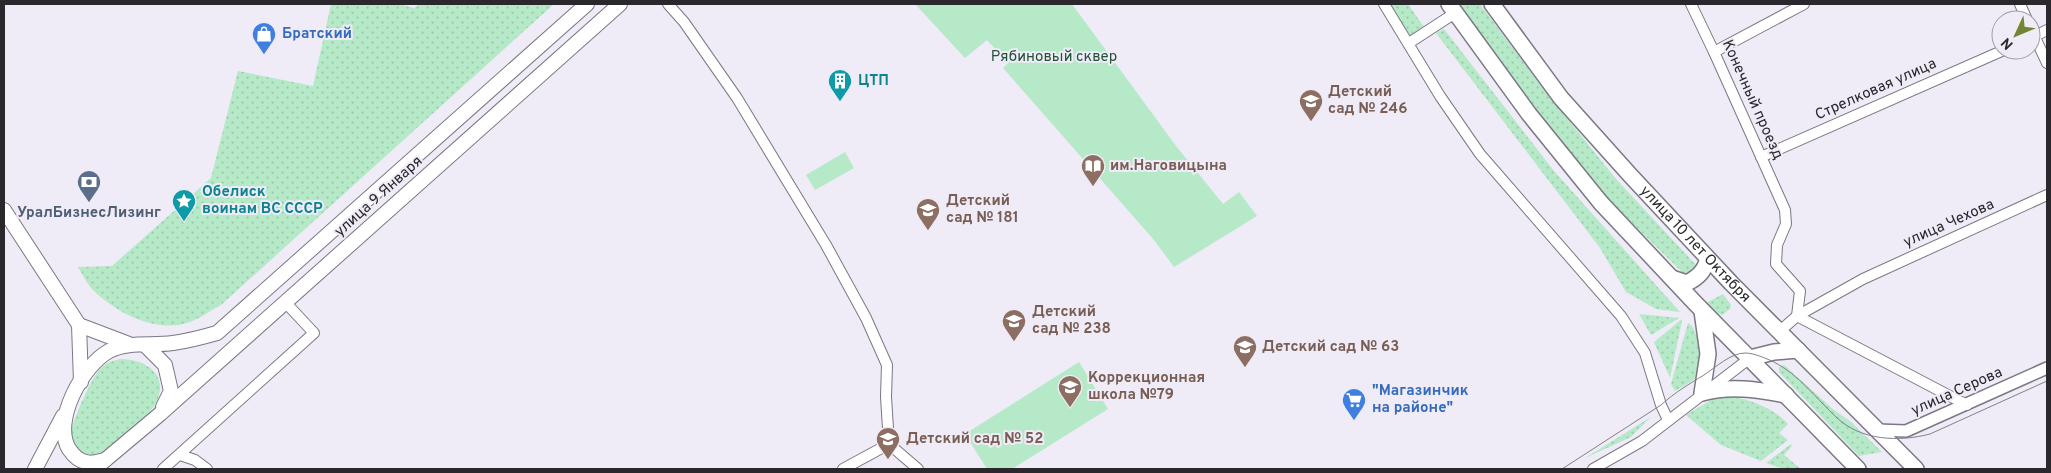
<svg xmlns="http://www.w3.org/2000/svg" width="2051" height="473" font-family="Overpass,sans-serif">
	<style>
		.grass { fill: url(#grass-dots) }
		.park { fill: #b5e9c8 }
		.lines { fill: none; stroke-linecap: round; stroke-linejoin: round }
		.minor-casing { stroke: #7c7883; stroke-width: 12 }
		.tertiary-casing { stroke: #7c7883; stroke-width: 14 }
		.secondary-casing { stroke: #7c7883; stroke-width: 16 }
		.primary-casing { stroke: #7c7883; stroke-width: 18 }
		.minor { stroke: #fff; stroke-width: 10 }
		.tertiary { stroke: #fff; stroke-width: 11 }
		.secondary { stroke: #fff; stroke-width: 14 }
		.primary { stroke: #fff; stroke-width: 15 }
		.tram { stroke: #848189; stroke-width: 1 }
		.labels { text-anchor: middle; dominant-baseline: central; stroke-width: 4; stroke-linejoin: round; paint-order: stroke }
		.shop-label { font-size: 15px; font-weight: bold; fill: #366cbe; stroke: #efebf7; text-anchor: start }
		.park-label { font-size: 15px; fill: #205538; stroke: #efebf7 }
		.culture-label { font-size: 15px; font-weight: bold; fill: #0d838f; stroke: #efebf7; text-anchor: start }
		.street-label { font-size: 15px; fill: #2a282d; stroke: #efebf7 }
		.education-label { font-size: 15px; font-weight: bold; fill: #785e54; stroke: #efebf7; text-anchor: start }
		.service-label { font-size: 15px; font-weight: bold; fill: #4e5e75; stroke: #efebf7 }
	</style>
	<defs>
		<pattern id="grass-dots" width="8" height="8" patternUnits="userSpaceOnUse" patternTransform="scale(1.25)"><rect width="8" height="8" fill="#b5e9c8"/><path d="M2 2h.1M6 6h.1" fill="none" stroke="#9cc8ac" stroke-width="1.8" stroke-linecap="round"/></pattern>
	</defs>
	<rect width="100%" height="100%" fill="#efebf7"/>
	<!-- grass -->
	<g class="grass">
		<path d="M 331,4 L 399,4 L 414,8 L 420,4 L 554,4 L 221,305 C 211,310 201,318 190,322 C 157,334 119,314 95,292 C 88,286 83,275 78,267 L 112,266 L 211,178 L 238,71 L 313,86 Z"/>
		<polygon points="1390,4 1408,4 1424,27 1409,36"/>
		<polygon points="1458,4 1480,4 1541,86 1616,179 1697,266 1693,273 1686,276 1605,196 1575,161 1519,91"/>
		<polygon points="1444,29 1554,171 1680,312 1656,309 1626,292 1600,248 1436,33"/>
		<polygon points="1723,294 1731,305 1730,309 1722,315 1716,313 1706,303"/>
		<polygon points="1639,314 1679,318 1651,335"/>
		<polygon points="1682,319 1682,321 1670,378 1654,342"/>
		<polygon points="1688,323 1692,326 1701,345 1702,375 1675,391 1671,384"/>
		<path d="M 120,359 C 147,359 171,376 155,405 C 149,415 111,448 100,453 C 96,455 90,457 85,455 C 76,453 73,443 70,435 C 73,420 91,377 102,367 C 107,362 113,361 120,359 Z"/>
		<polygon points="1784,365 1834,410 1850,421 1882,452 1859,456 1779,372 1779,367"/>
		<path d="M 1731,396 C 1750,400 1774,408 1788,424 L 1779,433 L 1788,440 L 1761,461 L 1721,445 L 1686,415 L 1713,399 Z"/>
		<polygon points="1651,417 1631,437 1585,458"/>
		<polygon points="1791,444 1792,446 1784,455 1801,469 1784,469 1766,463"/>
	</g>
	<!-- park -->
	<g class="park">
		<polygon points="915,4 1072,4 1176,146 1223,204 1239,192 1257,216 1174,267 1154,240 1003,68 1008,63 987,40 965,58"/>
		<polygon points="845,152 854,168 815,190 806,175"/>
		<polygon points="1079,362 1108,409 1012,469 987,469 965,434"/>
	</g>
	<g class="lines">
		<!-- minor casing -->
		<g class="minor-casing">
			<g id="minor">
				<polyline points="668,4 684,22 737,98 826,245 866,318 887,365 886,397 889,444 843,469"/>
				<polyline points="1384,4 1440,96 1480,154 1621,316 1645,353 1661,405 1668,420"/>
				<polyline points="1691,4 1714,52 1785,210 1786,224 1777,245 1776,264 1800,291 1797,316"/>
				<polyline points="2020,4 2027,20"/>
				<polyline points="2031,29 2047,63"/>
				<polyline points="2031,38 2047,30"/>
				<polyline points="1409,43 1455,13"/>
				<polyline points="1714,52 1804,4"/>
				<polyline points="1761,157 2004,50"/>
				<polyline points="1797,316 1967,405"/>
				<polyline points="1780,331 1797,316 1863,279 2047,195"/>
				<polyline points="889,444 918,469"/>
				<polyline points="180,455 195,460 207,469"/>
				<polyline points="163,469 314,333 285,302"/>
				<polyline points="1593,469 1642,441 1750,358"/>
			</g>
		</g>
		<!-- tertiary casing -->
		<g class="tertiary-casing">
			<polyline id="tertiary" points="1877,430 1906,431 2047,368"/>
		</g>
		<!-- secondary casing -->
		<g class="secondary-casing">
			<g id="secondary">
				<polyline points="4,210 79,325 81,382"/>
				<polyline points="79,325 129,344"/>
				<polyline points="146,346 165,365 171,391 163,407"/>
				<path d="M 105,460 C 100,461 92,464 86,462 C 78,461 73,455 69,449 C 52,421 83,365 109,351 C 128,341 152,346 173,343 C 188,341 203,337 217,333 L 587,4"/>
				<polyline points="98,466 160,414 620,4"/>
				<polyline points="35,469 63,416"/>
			</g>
		</g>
		<!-- primary casing -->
		<g class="primary-casing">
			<g id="primary">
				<polyline points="1449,4 1529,114 1601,203 1695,303 1858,469"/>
				<path id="s1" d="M 1492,4 L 1561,98 L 1630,175 L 1731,283 L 1916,469"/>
				<path d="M 1672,278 L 1687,283 C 1699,277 1704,271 1708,259"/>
				<path d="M 1702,311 L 1708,354 L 1702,393 C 1731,385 1758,390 1786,395"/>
				<polyline points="1750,358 1774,352 1798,350"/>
			</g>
		</g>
		<!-- minor -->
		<use href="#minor" class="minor"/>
		<!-- tertiary -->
		<use href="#tertiary" class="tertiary"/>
		<!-- secondary -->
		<use href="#secondary" class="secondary"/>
		<!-- primary -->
		<use href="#primary" class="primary"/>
		<!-- tram -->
		<path class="tram" d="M 1562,469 L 1661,405 C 1674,393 1689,384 1704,375 C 1716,367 1731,353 1745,353 C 1754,353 1765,358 1774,362 C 1799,375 1816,398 1836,417 C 1861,441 1899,442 1930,434 L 2047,381"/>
	</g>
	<!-- icons -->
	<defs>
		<g id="shop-pin" transform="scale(1.25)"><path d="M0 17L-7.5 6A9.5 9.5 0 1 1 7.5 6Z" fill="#3f7fe0" stroke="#efebf7"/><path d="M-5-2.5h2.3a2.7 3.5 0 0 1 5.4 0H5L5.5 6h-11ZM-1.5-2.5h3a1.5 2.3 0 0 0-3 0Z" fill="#fff"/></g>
		<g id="building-pin" transform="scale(1.25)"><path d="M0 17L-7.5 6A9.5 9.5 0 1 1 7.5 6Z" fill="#0f9aa8" stroke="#efebf7"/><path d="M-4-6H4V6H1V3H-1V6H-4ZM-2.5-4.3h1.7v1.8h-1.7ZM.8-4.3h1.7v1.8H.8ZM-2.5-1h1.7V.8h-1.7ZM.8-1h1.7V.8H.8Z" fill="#fff"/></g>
		<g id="school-pin" transform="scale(1.25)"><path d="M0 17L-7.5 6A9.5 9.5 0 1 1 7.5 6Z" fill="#8d6e63" stroke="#efebf7"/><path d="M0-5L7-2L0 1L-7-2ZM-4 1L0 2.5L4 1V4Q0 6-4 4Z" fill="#fff"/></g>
		<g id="library-pin" transform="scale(1.25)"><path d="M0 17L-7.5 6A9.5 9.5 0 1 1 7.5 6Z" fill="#8d6e63" stroke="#efebf7"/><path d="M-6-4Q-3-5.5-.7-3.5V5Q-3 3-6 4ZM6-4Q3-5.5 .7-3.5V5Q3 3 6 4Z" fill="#fff"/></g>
		<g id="bank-pin" transform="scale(1.25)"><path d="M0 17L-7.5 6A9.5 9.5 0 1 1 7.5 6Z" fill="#5c6f8a" stroke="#efebf7"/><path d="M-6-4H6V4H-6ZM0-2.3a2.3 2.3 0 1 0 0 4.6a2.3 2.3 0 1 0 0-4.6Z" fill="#fff"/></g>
		<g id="sight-pin" transform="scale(1.25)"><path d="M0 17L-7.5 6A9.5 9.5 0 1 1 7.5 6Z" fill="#0f9aa8" stroke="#efebf7"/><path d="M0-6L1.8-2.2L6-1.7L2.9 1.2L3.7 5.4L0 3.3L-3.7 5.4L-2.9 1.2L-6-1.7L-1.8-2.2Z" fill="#fff"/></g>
		<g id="supermarket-pin" transform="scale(1.25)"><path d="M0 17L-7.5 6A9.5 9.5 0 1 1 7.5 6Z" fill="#3f7fe0" stroke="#efebf7"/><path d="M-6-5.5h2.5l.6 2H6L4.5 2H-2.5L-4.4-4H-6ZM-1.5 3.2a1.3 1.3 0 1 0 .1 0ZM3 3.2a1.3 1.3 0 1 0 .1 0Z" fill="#fff"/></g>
	</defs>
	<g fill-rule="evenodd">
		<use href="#shop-pin" x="264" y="34"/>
		<use href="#building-pin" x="840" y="81"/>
		<use href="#school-pin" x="1311" y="101"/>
		<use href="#library-pin" x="1093" y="166"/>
		<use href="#bank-pin" x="89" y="182"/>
		<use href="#sight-pin" x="184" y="201"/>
		<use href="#school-pin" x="928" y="210"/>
		<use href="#school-pin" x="1014" y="321"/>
		<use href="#school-pin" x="1245" y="347"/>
		<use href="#school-pin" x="1070" y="387"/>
		<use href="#supermarket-pin" x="1354" y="400"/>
		<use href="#school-pin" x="888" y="439"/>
	</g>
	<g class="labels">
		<!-- shop labels -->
		<g class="shop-label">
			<text x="282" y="34">Братский</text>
			<text x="1372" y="391">"Магазинчик<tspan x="1372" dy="17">на районе"</tspan></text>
		</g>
		<!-- park labels -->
		<g class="park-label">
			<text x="1054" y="57">Рябиновый сквер</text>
		</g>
		<!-- culture labels -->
		<g class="culture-label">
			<text x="858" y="81">ЦТП</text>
			<text x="202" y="192">Обелиск<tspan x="202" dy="17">воинам ВС СССР</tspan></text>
		</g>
		<!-- street labels -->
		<g class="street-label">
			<text transform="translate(1876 90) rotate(-24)">Стрелковая улица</text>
			<text transform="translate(1752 100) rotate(66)">Конечный проезд</text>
			<text transform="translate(379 197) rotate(-42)">улица 9 Января</text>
			<text transform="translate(1949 224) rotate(-24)">улица Чехова</text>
			<text stroke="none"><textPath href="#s1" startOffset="315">улица 10 лет Октября</textPath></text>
			<text transform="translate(1957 392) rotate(-24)">улица Серова</text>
		</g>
		<!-- education labels -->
		<g class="education-label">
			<text x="1328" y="92">Детский<tspan x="1328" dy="17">сад № 246</tspan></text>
			<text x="1110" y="166">им.Наговицына</text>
			<text x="946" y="201">Детский<tspan x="946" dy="17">сад № 181</tspan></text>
			<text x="1032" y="312">Детский<tspan x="1032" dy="17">сад № 238</tspan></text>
			<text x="1262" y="347">Детский сад № 63</text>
			<text x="1088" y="378">Коррекционная<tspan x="1088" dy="17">школа №79</tspan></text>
			<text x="906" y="439">Детский сад № 52</text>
		</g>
		<!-- service labels -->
		<g class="service-label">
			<text x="89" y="213">УралБизнесЛизинг</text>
		</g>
	</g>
	<!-- border -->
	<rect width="2051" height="473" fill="none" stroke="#2a282d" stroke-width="10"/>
	<!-- north arrow -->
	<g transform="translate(2016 35) rotate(226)"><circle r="24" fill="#efebf7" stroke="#a09da6"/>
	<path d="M0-4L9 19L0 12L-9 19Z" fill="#728535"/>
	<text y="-8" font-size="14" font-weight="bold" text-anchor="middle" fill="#2a282d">N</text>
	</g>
</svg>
